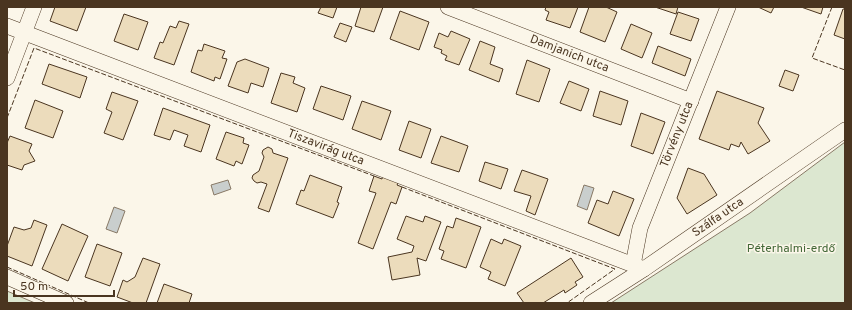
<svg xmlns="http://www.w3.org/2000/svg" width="852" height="310" font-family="Overpass,sans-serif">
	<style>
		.green { fill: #dce7d0; stroke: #887966 }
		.water { fill: #c9cecd; stroke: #887966 }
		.building { fill: #ecdcbc; stroke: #4a3520 }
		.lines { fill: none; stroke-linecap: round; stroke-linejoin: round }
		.minor-casing { stroke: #4a3520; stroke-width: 16 }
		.minor { stroke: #fbf6e9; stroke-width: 15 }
		.fence { stroke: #4a3520; stroke-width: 1; stroke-dasharray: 5 2; stroke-linecap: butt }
		.labels { text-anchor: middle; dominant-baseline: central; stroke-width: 3; stroke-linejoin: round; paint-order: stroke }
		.street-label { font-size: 12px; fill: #4a3520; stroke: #fbf6e9 }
		.park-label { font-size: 12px; fill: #436837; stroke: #fbf6e9 }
	</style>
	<rect width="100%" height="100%" fill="#fbf6e9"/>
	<!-- green -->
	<g class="green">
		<polygon points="845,142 845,303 611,303 750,213"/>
		<polygon points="7,291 35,303 7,303"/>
	</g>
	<!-- water -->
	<g class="water">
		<polygon points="228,180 231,189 214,195 211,185"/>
		<polygon points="584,185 594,188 587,210 577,206"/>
		<polygon points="114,207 125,211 117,233 106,229"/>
	</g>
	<!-- building -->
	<g class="building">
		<polygon points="55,7 86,7 77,31 50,21"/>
		<polygon points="321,7 337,7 333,18 318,13"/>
		<polygon points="361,7 383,7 374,32 355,26"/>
		<polygon points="546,7 578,7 570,28 546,20 549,12 545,10"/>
		<polygon points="589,7 606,7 617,12 605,42 580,32"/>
		<polygon points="655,7 678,7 676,14"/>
		<polygon points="758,7 774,7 771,13"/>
		<polygon points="801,7 823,7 821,14"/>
		<polygon points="843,9 845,9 845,39 834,35"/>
		<polygon points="400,11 429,22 419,50 390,39"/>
		<polygon points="678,12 699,19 691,41 670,34"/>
		<polygon points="124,14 148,22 138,50 114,41"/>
		<polygon points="179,21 189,24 174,65 154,58 160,42 163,43 170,26 176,28"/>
		<polygon points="340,23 352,27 346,42 334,37"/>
		<polygon points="631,24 652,33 642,58 621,49"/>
		<polygon points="451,31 470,39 459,65 445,60 447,56 441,53 442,50 434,47 439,33 448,37"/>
		<polygon points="480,41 495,47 490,64 503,69 499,82 469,70"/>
		<polygon points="204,44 225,51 222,58 227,59 220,79 215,77 214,81 191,72 198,50 202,51"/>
		<polygon points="658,46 691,59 685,76 652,63"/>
		<polygon points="245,59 269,68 263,87 251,83 248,93 228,86 237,62"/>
		<polygon points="527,60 550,69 539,102 516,94"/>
		<polygon points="49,64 87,77 80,98 42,84"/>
		<polygon points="785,70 799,75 793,91 779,86"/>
		<polygon points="281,73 295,77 293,83 305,88 297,112 271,103"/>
		<polygon points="569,81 589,89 581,111 560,103"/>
		<polygon points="321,86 351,96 343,120 313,109"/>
		<polygon points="600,91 628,101 621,125 593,116"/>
		<polygon points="717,91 764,108 758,123 770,141 748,154 741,142 739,147 731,144 729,150 699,139"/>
		<polygon points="112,92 138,101 123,140 104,133 112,112 106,109"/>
		<polygon points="35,100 63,111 53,138 25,128"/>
		<polygon points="362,101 391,111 381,140 352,129"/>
		<polygon points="163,108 210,125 201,152 184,146 188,135 174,130 170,140 154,135"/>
		<polygon points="641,113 665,122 653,154 631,146"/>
		<polygon points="409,121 431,129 421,158 399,150"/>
		<polygon points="226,132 244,138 243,143 249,145 242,164 236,161 234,166 216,159"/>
		<polygon points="10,136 32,144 29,151 35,161 24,165 22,170 7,165 7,143"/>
		<polygon points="441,136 468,146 459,172 431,163"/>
		<polygon points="268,147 272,149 273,153 288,158 269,212 258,208 267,184 261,182 257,183 254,181 252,178 253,175 259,171 264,157 262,153 263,150"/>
		<polygon points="485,162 508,169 501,189 479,181"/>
		<polygon points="688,168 704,174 717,195 687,214 677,198"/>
		<polygon points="522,170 548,179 535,215 526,211 531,196 514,191"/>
		<polygon points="310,175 342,187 337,202 339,203 333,218 296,204 301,190 304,191"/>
		<polygon points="383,175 399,181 397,185 402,187 396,204 391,202 373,249 358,243 376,193 369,191 374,176 382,179"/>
		<polygon points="613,191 634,199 619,236 588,223 597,200 608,204"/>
		<polygon points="406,216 423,222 425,216 441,222 426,261 417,258 420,275 392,280 388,257 412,252 414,246 397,239"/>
		<polygon points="456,218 481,227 466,268 441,259 444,251 439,249 447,226 453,228"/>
		<polygon points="34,220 47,225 32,266 7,256 7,246 14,227 24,230 31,228"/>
		<polygon points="62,224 88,236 68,281 42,269"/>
		<polygon points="491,239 502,244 504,239 521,246 505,286 488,279 491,272 480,267"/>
		<polygon points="97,244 122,253 110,286 85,277"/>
		<polygon points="143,258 160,264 146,303 133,303 117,297 123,280 127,282 135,277"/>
		<polygon points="571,258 583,277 575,282 577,285 565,293 564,290 543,303 524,303 517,293"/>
		<polygon points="164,284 192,294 189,303 157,303"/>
	</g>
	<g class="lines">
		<!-- minor casing -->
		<g class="minor-casing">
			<g id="minor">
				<path id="s1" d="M 448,7 L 691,101"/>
				<path id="s2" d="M 7,26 L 644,269"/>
				<polyline points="7,78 34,7"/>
				<path id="s3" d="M 633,265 L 640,228 L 728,7"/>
				<polyline points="7,277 66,303"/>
				<path id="s4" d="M 591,303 L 644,269 L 845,130"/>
			</g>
		</g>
		<!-- minor -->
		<use href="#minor" class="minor"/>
		<!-- fence -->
		<g class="fence">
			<polyline points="832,7 812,58 845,70"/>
			<polyline points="7,118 34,48 374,176"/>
			<polyline points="402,187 615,269 567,303"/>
			<polyline points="7,267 89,303"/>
		</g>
	</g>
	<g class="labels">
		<!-- street labels -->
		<g class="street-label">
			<text stroke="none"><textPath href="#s1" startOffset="130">Damjanich utca</textPath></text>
			<text stroke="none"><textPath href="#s3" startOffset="138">Törvény utca</textPath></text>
			<text stroke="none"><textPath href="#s2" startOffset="341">Tiszavirág utca</textPath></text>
			<text stroke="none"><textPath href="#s4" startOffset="153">Szálfa utca</textPath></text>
		</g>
		<!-- park labels -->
		<g class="park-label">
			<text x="791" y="249">Péterhalmi-erdő</text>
		</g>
	</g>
	<!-- border -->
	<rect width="852" height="310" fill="none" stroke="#4a3520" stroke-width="16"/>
	<!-- scale -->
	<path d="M14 290v6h100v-6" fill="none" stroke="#4a3520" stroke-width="2"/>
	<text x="20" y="290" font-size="12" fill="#4a3520" stroke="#fbf6e9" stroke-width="3" paint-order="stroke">50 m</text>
</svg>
